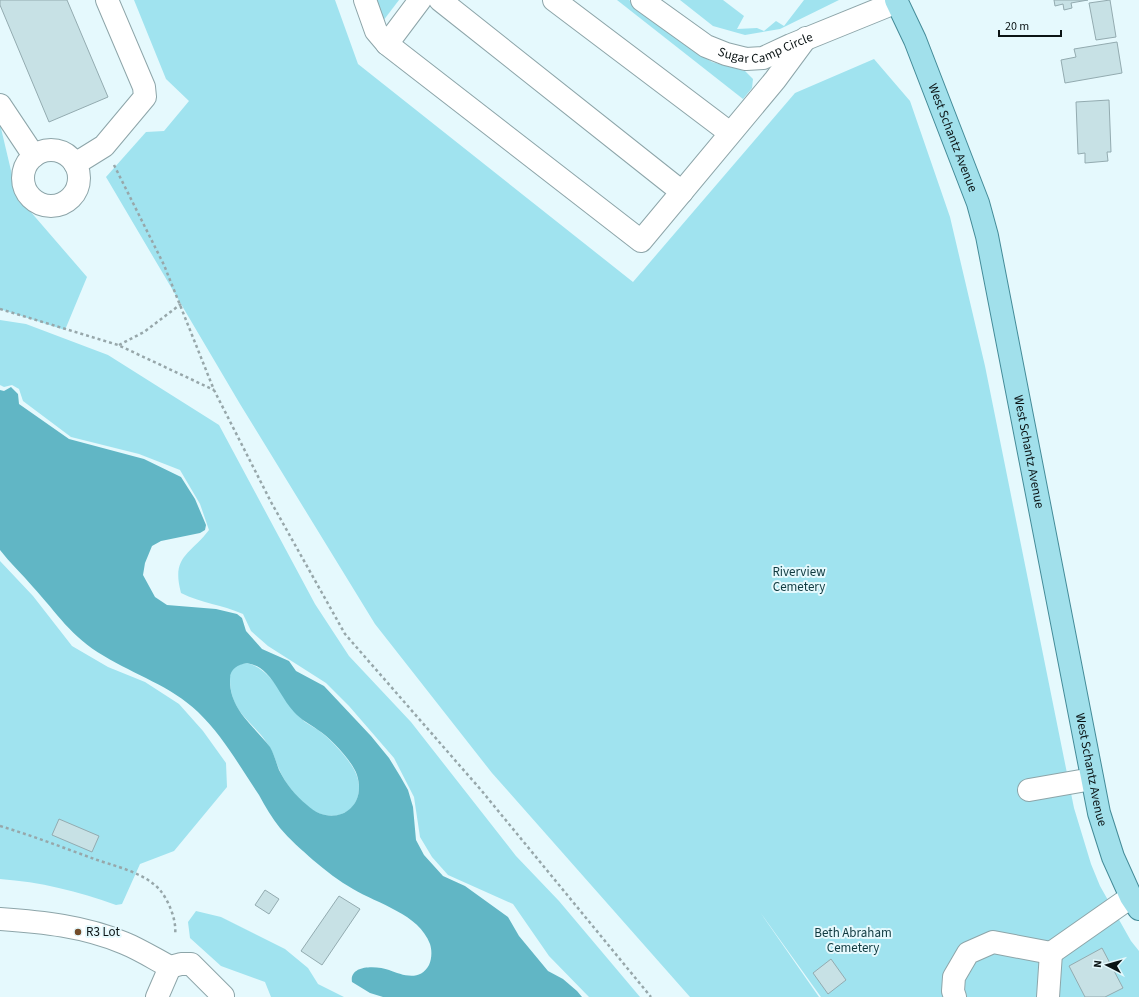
<svg xmlns="http://www.w3.org/2000/svg" width="1139" height="997" font-family="'Source Sans 3',sans-serif">
	<style>
		.green { fill: #a0e3ef }
		.water { fill: #61b6c5; fill-rule: evenodd }
		.building { fill: #c7e1e5; stroke: #93abb0 }
		.lines { fill: none; stroke-linecap: round; stroke-linejoin: round }
		.minor-casing { stroke: #8da5a9; stroke-width: 24 }
		.major-casing { stroke: #448b98; stroke-width: 24 }
		.path { stroke: #97a7aa; stroke-width: 2.5; stroke-dasharray: 3 3; stroke-linecap: butt }
		.minor { stroke: #fff; stroke-width: 22 }
		.major { stroke: #a1e0eb; stroke-width: 22 }
		.poi-dot { fill: #734c2a; stroke: #e5f9fd; stroke-width: 1.5 }
		.labels { text-anchor: middle; dominant-baseline: central; stroke-width: 4; stroke-linejoin: round; paint-order: stroke }
		.street-label { font-size: 13px; fill: #0b1415; stroke: #e5f9fd }
		.park-label { font-size: 13px; fill: #0f393f; stroke: #e5f9fd }
		.poi-label { font-size: 13px; fill: #0b1415; stroke: #e5f9fd; text-anchor: start }
	</style>
	<rect width="100%" height="100%" fill="#e5f9fd"/>
	<!-- green -->
	<g class="green">
		<polygon points="134,0 335,0 358,64 633,282 795,93 874,59 910,101 950,217 985,366 1074,808 1091,864 1100,886 1131,941 1139,951 1139,997 821,997 760,912 819,997 690,997 492,773 375,624 240,404 106,177 146,132 164,131 189,101 166,79"/>
		<polygon points="374,0 399,0 383,21"/>
		<polygon points="617,0 629,0 684,44 712,62 745,71 753,79 752,88 743,99"/>
		<polygon points="680,0 723,0 744,16 737,29 757,28 764,31 776,21 784,26 804,0 839,0 780,29 745,35 713,26"/>
		<polygon points="0,124 17,196 87,277 65,330 0,309"/>
		<path d="M 0,320 L 26,324 L 108,355 L 219,425 L 315,604 L 349,656 L 411,722 L 516,856 L 559,901 L 640,997 L 589,997 L 549,956 L 513,904 L 448,875 L 432,857 L 420,837 L 414,797 L 394,758 L 349,706 L 326,683 L 268,646 L 251,631 L 243,614 C 223,605 201,603 181,593 C 171,556 190,555 209,530 L 200,504 L 180,470 L 139,454 L 71,437 L 23,401 L 19,389 L 12,385 L 4,387 L 0,385 Z"/>
		<path d="M 0,561 L 33,596 L 72,646 L 108,667 L 145,682 L 179,704 L 203,731 L 226,763 L 227,787 L 174,851 L 140,864 L 122,904 L 116,905 C 78,891 40,882 0,879 Z"/>
		<path d="M 247,663 C 276,671 284,705 305,722 C 309,725 314,727 318,730 C 330,738 353,763 357,776 C 368,810 332,829 306,805 C 295,795 285,783 279,769 C 276,763 275,756 271,750 C 257,722 230,716 230,679 C 230,667 238,664 247,663 Z"/>
		<polygon points="196,911 221,917 285,949 308,968 318,984 344,997 271,997 265,982 221,966 190,938 188,922"/>
	</g>
	<!-- water -->
	<path class="water" d="M 11,387 L 18,394 L 19,404 L 69,439 L 144,459 L 181,477 L 195,499 L 206,525 L 205,530 L 200,533 L 161,541 L 152,546 L 145,563 L 143,575 L 155,597 L 167,605 L 216,609 L 237,614 L 242,618 L 246,631 L 262,649 L 289,661 L 296,671 L 324,686 L 371,736 L 389,758 L 400,776 L 408,790 L 413,807 L 416,840 L 424,855 L 443,876 L 465,886 L 508,917 L 519,936 L 548,971 L 563,979 L 577,991 L 582,997 L 383,997 L 370,993 L 352,982 C 349,964 378,966 389,970 C 402,975 420,982 429,965 C 432,959 432,950 430,944 C 419,914 378,904 353,889 C 339,881 326,871 313,860 C 302,850 289,839 280,828 C 272,818 265,806 259,795 C 240,767 223,736 198,712 C 171,686 135,675 104,656 C 70,636 58,614 33,587 C 22,574 10,563 0,550 L 0,390 L 4,391 ZM 247,663 C 255,665 260,667 266,673 C 277,684 283,700 294,712 C 301,720 310,724 318,730 C 330,737 353,762 357,775 C 368,810 332,829 307,805 C 295,795 286,784 279,770 C 276,762 274,754 270,747 C 253,725 229,709 230,679 C 230,668 238,665 247,663 Z"/>
	<!-- building -->
	<g class="building">
		<polygon points="0,0 67,0 108,97 49,122 0,5"/>
		<polygon points="1054,0 1088,0 1071,3 1072,8 1064,10 1063,4 1055,6"/>
		<polygon points="1110,0 1116,37 1096,40 1089,3"/>
		<polygon points="1117,42 1122,73 1065,83 1061,60 1076,57 1074,49"/>
		<polygon points="1109,100 1111,152 1107,152 1108,161 1085,163 1085,153 1078,154 1076,102"/>
		<polygon points="59,819 99,836 92,852 52,835"/>
		<polygon points="265,890 279,899 269,914 255,905"/>
		<polygon points="339,896 360,909 322,965 301,951"/>
		<polygon points="1102,948 1123,988 1105,997 1085,997 1069,966"/>
		<polygon points="831,959 846,980 828,994 813,973"/>
	</g>
	<g class="lines">
		<!-- minor casing -->
		<g class="minor-casing">
			<g id="minor">
				<polyline points="365,0 376,31 387,44 641,241 775,80 806,38"/>
				<polyline points="440,0 682,192"/>
				<polyline points="554,0 730,133"/>
				<path id="s1" d="M 642,0 L 706,46 L 726,54 L 746,59 L 763,58 L 791,45 L 897,2"/>
				<polyline points="387,44 420,0"/>
				<polyline points="0,105 34,156"/>
				<circle cx="51" cy="178" r="28"/>
				<polyline points="75,164 104,146 145,97 144,87 107,0"/>
				<polyline points="1029,790 1092,779"/>
				<path d="M 0,919 C 42,922 84,926 124,943 C 139,949 155,959 170,967 L 181,964 L 191,964 L 223,996"/>
				<polyline points="1051,953 1131,897"/>
				<polyline points="157,997 170,967"/>
				<polyline points="955,997 953,991 954,977 968,953 993,942 1051,953"/>
				<polyline points="1048,997 1051,953"/>
			</g>
		</g>
		<!-- major casing -->
		<g class="major-casing">
			<g id="major">
				<path id="s2" d="M 896,0 L 915,40 L 978,203 L 987,236 L 1099,813 L 1113,857 L 1131,897 L 1139,909"/>
			</g>
		</g>
		<!-- path -->
		<g class="path">
			<polyline points="114,165 164,265 214,390 271,502 345,634 481,790 651,997"/>
			<polyline points="0,309 118,345 214,390"/>
			<polyline points="119,345 144,332 181,304"/>
			<path d="M 0,826 C 30,835 59,846 89,857 C 112,866 143,871 160,890 C 169,901 177,921 175,935"/>
		</g>
		<!-- minor -->
		<use href="#minor" class="minor"/>
		<!-- major -->
		<use href="#major" class="major"/>
	</g>
	<!-- markers -->
	<circle class="poi-dot" cx="78" cy="932" r="4"/>
	<g class="labels">
		<!-- street labels -->
		<g class="street-label">
			<text stroke="none"><textPath href="#s1" startOffset="142">Sugar Camp Circle</textPath></text>
			<text stroke="none"><textPath href="#s2" startOffset="149">West Schantz Avenue</textPath></text>
			<text stroke="none"><textPath href="#s2" startOffset="473">West Schantz Avenue</textPath></text>
			<text stroke="none"><textPath href="#s2" startOffset="797">West Schantz Avenue</textPath></text>
		</g>
		<!-- park labels -->
		<g class="park-label">
			<text x="799" y="572">Riverview<tspan x="799" dy="15">Cemetery</tspan></text>
			<text x="853" y="933">Beth Abraham<tspan x="853" dy="15">Cemetery</tspan></text>
		</g>
		<!-- poi labels -->
		<g class="poi-label">
			<text x="86" y="932">R3 Lot</text>
		</g>
	</g>
	<!-- north arrow -->
	<g transform="translate(1107 965) rotate(276)" stroke="#e5f9fd" stroke-width="3" paint-order="stroke">
	<path d="M0-3L7 15L0 10L-7 15Z" fill="#0b1415"/>
	<text y="-6" font-size="11" font-weight="bold" text-anchor="middle" fill="#0b1415">N</text>
	</g>
	<!-- scale -->
	<path d="M999 30v6h62v-6" fill="none" stroke="#0b1415" stroke-width="2"/>
	<text x="1005" y="30" font-size="12" fill="#0b1415" stroke="#e5f9fd" stroke-width="3" paint-order="stroke">20 m</text>
</svg>
